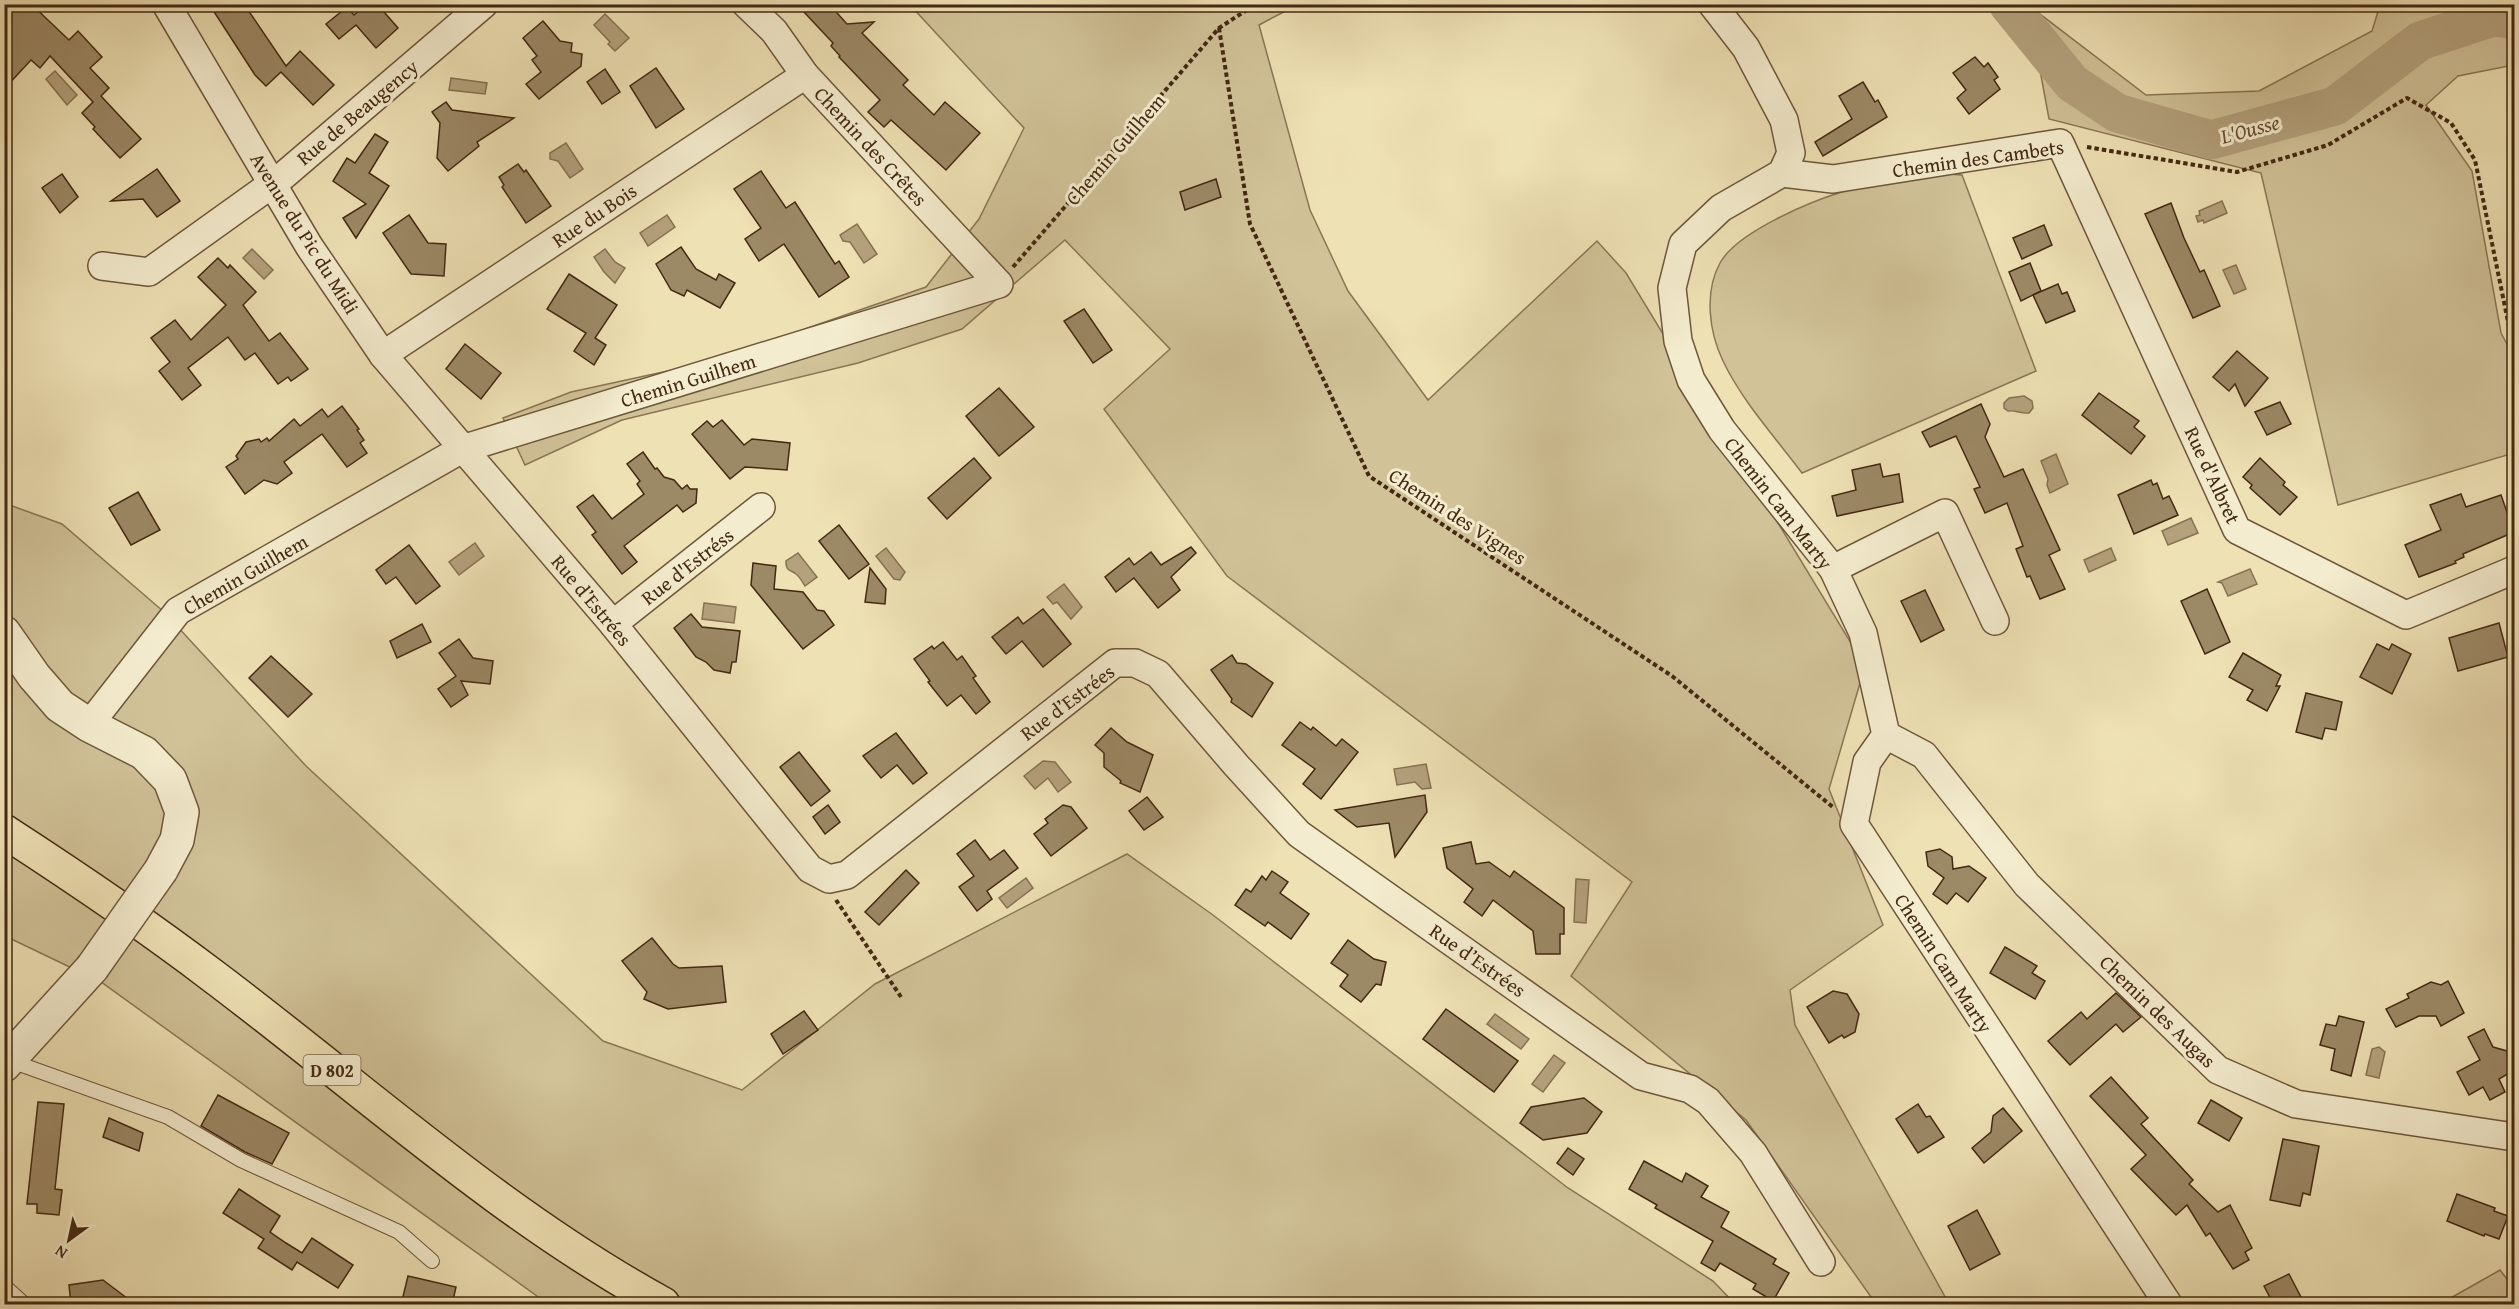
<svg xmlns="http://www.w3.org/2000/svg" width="2519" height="1309" font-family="'Gentium Book Plus',serif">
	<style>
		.green { fill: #d1c298; stroke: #8a7655; stroke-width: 1.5 }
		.water { fill: #b4a27d; stroke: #877252; stroke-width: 1.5 }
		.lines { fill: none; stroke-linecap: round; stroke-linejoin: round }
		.river { stroke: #b4a27d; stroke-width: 39 }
		.building { fill: #9c8966; stroke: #432912; stroke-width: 1.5 }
		.service-casing { stroke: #6e573a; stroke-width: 16 }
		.minor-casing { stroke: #6e573a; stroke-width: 30 }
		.tertiary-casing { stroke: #6e573a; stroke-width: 36 }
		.primary-casing { stroke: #432912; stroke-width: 36 }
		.path { stroke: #432912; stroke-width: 4; stroke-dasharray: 4.5 3; stroke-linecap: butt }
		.service { stroke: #f4ecce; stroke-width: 14 }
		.minor { stroke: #f4ecce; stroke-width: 27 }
		.tertiary { stroke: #f4ecce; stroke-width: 33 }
		.primary { stroke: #eee1b4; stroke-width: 33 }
		.tertiary-bridge-casing { stroke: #6e573a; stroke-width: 36; stroke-linecap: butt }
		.tertiary-bridge { stroke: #f4ecce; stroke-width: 33 }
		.labels { text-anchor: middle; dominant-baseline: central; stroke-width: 6; stroke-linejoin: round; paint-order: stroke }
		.shield { fill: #f4ecce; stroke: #78644a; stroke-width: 1.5 }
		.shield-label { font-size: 18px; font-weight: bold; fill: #432912 }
		.street-label { font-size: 20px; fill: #432912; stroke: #f4ecce }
		.water-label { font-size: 21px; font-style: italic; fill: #654d32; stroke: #f4ecce }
	</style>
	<rect width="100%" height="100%" fill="#eee1b4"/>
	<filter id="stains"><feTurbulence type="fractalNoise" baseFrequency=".00333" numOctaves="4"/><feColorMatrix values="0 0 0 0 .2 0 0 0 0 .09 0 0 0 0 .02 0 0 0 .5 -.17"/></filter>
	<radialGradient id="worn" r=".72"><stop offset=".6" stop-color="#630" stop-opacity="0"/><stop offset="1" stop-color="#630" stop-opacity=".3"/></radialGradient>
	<!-- green -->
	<g class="green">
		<polygon points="910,5 1297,5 1259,25 1310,210 1348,291 1428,400 1597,241 1626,273 1865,666 1829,789 1883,925 1790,990 1795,1025 1949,1304 1876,1304 1746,1120 1571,976 1632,882 1227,576 1104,409 1170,349 1065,240 962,329 858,363 622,420 525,465 503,418 571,392 709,362 926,287 979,219 1024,128"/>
		<polygon points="2028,5 2146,95 2259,91 2372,31 2380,5 2514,5 2514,65 2458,76 2426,105 2472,171 2501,333 2514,357 2514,453 2338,505 2261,173 2049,119"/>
		<path d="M 1948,174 L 1962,175 L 2036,371 L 1802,473 C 1775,437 1742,401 1723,361 C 1709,332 1704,292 1720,263 C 1737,232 1811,201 1845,191 C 1876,181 1915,179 1948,174 Z"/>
		<polygon points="4,503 62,524 164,612 306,766 603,1041 742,1090 875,984 1127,854 1213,915 1568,1188 1713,1281 1735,1304 548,1304 101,982 5,936"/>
		<polygon points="2500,1270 2514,1288 2514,1304 2440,1304"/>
	</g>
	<!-- water -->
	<g class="water">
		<polygon points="605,14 629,38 615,51 608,44 610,42 594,25"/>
		<polygon points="55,71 77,95 67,105 46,79"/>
		<polygon points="451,78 487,83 485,94 449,90"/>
		<polygon points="566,143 583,169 570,178 558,161 550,159 550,153"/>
		<polygon points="2222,201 2227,213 2204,223 2203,220 2198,222 2196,216 2200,215 2199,211"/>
		<polygon points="667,215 675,227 648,246 640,233"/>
		<polygon points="857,224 877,254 864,263 850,242 843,241 840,235"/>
		<polygon points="252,249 273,270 264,279 243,258"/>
		<polygon points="605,249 615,262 625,268 615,283 604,272 594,257"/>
		<polygon points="2236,265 2246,289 2234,294 2223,270"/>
		<path d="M 2024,396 L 2032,401 L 2033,408 L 2029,413 C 2021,414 2016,410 2008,411 L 2004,408 L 2004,403 L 2009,398 Z"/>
		<polygon points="2056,454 2068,484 2050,493 2047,485 2048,479 2041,461"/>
		<polygon points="2191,518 2198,533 2168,545 2162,531"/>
		<polygon points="475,543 484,556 459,575 449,562"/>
		<polygon points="886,548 905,572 900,580 894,579 876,556"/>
		<polygon points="2111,548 2116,560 2089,572 2084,560"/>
		<path d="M 798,553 L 817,577 L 805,586 C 803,583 800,577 796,574 C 790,569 786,572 786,561 Z"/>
		<polygon points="2250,569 2257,584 2228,596 2222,583 2218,582"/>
		<polygon points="1064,584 1082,607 1071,619 1057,602 1053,604 1047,597"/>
		<polygon points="704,603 736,607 734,623 702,619"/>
		<polygon points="1043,761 1055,762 1071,782 1058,792 1048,778 1035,789 1024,776"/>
		<polygon points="1426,764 1431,788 1422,789 1415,782 1397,785 1394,769"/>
		<polygon points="1026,878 1033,888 1007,908 999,898"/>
		<polygon points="1576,879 1589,880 1586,923 1574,922"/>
		<polygon points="1495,1014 1529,1039 1521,1049 1487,1024"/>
		<polygon points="2379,1047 2385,1052 2379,1078 2366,1075 2372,1049"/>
		<polygon points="1554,1055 1565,1063 1543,1092 1532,1084"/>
	</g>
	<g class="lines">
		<!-- river -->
		<polyline class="river" points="2008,4 2072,83 2117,113 2211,140 2335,106 2420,41 2493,17 2514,19"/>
	</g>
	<!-- building -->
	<g class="building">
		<polygon points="4,4 31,4 69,40 78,31 102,57 90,68 109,88 101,96 141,139 120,158 93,129 95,127 82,113 93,102 50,56 40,68 31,60 4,89"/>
		<polygon points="209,4 244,4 286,66 300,51 334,85 313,105 281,72 266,86 255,75"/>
		<polygon points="367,4 377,4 398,28 376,48 356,25 339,39 326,24 347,7 354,15"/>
		<polygon points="813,4 829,4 847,24 874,22 862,33 908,80 903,85 934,115 945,102 980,133 946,170 891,120 884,127 868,112 880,100 839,57 840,56 831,46 833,43 804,12"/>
		<polygon points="543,21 560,41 572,43 571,52 582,54 581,66 539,99 526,84 541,72 532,60 537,56 523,38"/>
		<polygon points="1975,57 1984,67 1988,63 1998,77 1994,80 2000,89 1969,114 1957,98 1966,90 1953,73"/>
		<polygon points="656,68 684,109 656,128 630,86"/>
		<polygon points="605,69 620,92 602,104 587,82"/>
		<polygon points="1863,82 1875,102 1878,100 1887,117 1823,156 1815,142 1852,119 1839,96"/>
		<polygon points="446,102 452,110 514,118 477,142 479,146 448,171 437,158 440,123 432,112"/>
		<polygon points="375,134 388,142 369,173 389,186 356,238 343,218 366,204 333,181 347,158 355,163"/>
		<polygon points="518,164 524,172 526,170 551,206 526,223 502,187 504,185 499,177"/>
		<polygon points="157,169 180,201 157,217 143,199 111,201"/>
		<polygon points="761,171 786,208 795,202 835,264 839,261 849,277 819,297 784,244 759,261 745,239 761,228 734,189"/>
		<polygon points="62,174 78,197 60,213 42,188"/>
		<polygon points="1216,179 1221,197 1185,210 1180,192"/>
		<polygon points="2171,203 2184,238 2200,272 2204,270 2220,306 2193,318 2145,214"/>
		<polygon points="409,215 428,243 446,244 444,276 411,274 383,233"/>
		<polygon points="2044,225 2052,245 2022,259 2013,238"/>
		<polygon points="681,247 696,269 716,280 719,274 735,283 720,308 687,290 684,296 671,290 656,264"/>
		<polygon points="218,258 228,268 230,265 256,292 243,305 269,341 280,333 308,369 291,381 288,377 278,384 255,353 245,360 228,337 188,368 201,385 182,400 159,371 170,362 151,338 175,320 191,340 226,305 198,277"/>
		<polygon points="2030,263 2041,291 2021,301 2009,272"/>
		<polygon points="569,274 617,305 595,338 606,345 594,365 574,351 586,333 547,309"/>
		<polygon points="2058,284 2062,294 2067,292 2075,311 2046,323 2033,295"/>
		<polygon points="1084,309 1112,350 1093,363 1064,321"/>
		<polygon points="465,344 501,373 481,399 446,369"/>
		<polygon points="2237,351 2268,378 2245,406 2235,384 2229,391 2213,377"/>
		<polygon points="999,388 1034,427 999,456 966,416"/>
		<polygon points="2099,393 2139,421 2134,427 2145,436 2131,454 2082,415"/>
		<polygon points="2280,402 2291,424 2267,435 2255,412"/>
		<polygon points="1981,404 1990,424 1985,437 2004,477 2023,469 2060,550 2049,555 2065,589 2040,599 2030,576 2027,577 2016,549 2023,546 2007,503 1985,513 1974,489 1980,487 1956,436 1930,447 1922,432"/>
		<polygon points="342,406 359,429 357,430 364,440 360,443 367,453 347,467 322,434 284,462 292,473 277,484 264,480 245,494 226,467 238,459 236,456 246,442 259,439 261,442 267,438 269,441 294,419 300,426 322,409 328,417"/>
		<polygon points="722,420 744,445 752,439 790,443 787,470 745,467 730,479 692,434 707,421 713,427"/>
		<polygon points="643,452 655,469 657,468 664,477 674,480 682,489 687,485 690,489 697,489 696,503 683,512 677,505 624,546 637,562 622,574 592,535 596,532 577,507 593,495 612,519 644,494 637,484 640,481 627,464"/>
		<polygon points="974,458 991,478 947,519 928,498"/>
		<polygon points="2260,458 2285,482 2283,485 2297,497 2280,515 2250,488 2252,485 2243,477"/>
		<polygon points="1880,464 1883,477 1899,474 1903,502 1837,516 1832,496 1856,490 1852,470"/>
		<polygon points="2151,480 2153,485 2157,483 2163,499 2169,496 2178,515 2134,534 2118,495"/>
		<polygon points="138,492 160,530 131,545 109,508"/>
		<polygon points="2461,494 2466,507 2501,495 2514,532 2463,554 2464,557 2455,561 2456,563 2419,577 2405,545 2441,530 2430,505"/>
		<polygon points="839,525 869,564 849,579 819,541"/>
		<polygon points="409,545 440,586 416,604 396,577 386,584 376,570"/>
		<polygon points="1191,547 1196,553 1171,577 1180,590 1158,608 1134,578 1116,592 1105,577 1129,558 1134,565 1151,552 1161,565"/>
		<polygon points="753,563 776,566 774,589 803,592 817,610 824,611 834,625 803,649 751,585"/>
		<polygon points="870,568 886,589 885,604 865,602"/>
		<polygon points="2207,589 2230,642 2205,654 2181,601"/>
		<polygon points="1925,590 1944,630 1921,642 1901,601"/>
		<polygon points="1043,609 1071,644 1043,667 1022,641 1006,654 992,637 1018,617 1023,624"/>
		<polygon points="691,614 702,627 740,631 736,662 732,662 730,673 714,670 706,662 696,657 674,628"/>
		<polygon points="2499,623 2508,657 2458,671 2449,638"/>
		<polygon points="422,624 431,642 397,658 390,641"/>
		<polygon points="459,639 473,658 493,661 490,684 461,681 468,695 451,707 438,689 456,676 439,653"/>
		<polygon points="943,642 957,660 962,656 976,676 973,678 990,702 976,714 961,695 947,706 928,682 930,681 914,659 932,646 934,649"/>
		<polygon points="2377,644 2389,650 2392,644 2411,654 2392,694 2360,677"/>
		<polygon points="2243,653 2281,675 2276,686 2280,686 2267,711 2247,700 2253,690 2229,677"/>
		<polygon points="1232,655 1237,663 1246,664 1273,683 1252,717 1231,702 1232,699 1211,670"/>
		<polygon points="271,656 312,694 288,717 249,678"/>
		<polygon points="2306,693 2342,702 2336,730 2325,728 2322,739 2296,732"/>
		<polygon points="1300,722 1311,730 1313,727 1336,746 1342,739 1358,752 1321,799 1303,784 1315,769 1282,745"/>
		<polygon points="1111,728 1127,742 1153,755 1140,792 1120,783 1121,781 1104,767 1104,753 1095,745"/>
		<polygon points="896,733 927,773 913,784 897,765 881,778 863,756"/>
		<polygon points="799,752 830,791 811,806 780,767"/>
		<polygon points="1425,795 1427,812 1395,857 1389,823 1357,827 1335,810"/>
		<polygon points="1147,797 1163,817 1144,830 1129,811"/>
		<polygon points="828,805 840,822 825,834 813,817"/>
		<polygon points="1063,805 1071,807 1087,828 1051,856 1034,834 1048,823 1045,819"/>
		<polygon points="975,840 990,860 1004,850 1018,868 987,891 992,899 977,911 959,887 974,876 957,854"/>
		<polygon points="1471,842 1476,864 1489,862 1510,877 1514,871 1564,908 1564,934 1560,934 1560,954 1536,954 1533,931 1493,900 1482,916 1464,902 1473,889 1447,868 1443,848"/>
		<polygon points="1940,849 1952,857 1953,869 1969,866 1986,878 1968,902 1956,893 1947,904 1933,894 1944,878 1928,866 1926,852"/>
		<polygon points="906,870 919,883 879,925 865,912"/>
		<polygon points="1272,871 1288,882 1280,893 1309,914 1291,939 1268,922 1265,926 1235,905 1246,889 1251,892 1262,876 1266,880"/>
		<polygon points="652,938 673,964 679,968 722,966 726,1002 668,1009 644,999 647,992 622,961"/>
		<polygon points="1348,940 1374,959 1386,962 1381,985 1376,984 1361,1002 1340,986 1348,975 1331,963"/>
		<polygon points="2005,947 2037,966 2032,973 2045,981 2035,999 1990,973"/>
		<polygon points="2448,981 2464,1013 2441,1026 2436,1016 2419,1016 2396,1027 2386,1009 2409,998 2407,994 2431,982 2441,985"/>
		<polygon points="1833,991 1847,994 1859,1014 1855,1032 1844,1038 1842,1035 1829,1043 1807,1007"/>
		<polygon points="2116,993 2141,1017 2123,1032 2116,1024 2070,1065 2048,1041 2081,1012 2087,1019"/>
		<polygon points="1446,1009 1518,1061 1494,1092 1423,1039"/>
		<polygon points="804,1011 818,1030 783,1054 771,1034"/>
		<polygon points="2339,1016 2364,1022 2351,1076 2331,1070 2335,1049 2320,1045 2326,1024 2336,1026"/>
		<polygon points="2484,1029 2493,1047 2507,1051 2513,1064 2511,1072 2499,1079 2505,1092 2490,1100 2483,1087 2469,1095 2457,1072 2480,1060 2468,1037"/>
		<polygon points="2111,1077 2148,1118 2141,1124 2193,1180 2189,1184 2218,1212 2230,1205 2252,1248 2245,1252 2249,1260 2233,1269 2210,1233 2206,1236 2187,1205 2176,1215 2131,1169 2146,1155 2090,1096"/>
		<polygon points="218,1095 289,1133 272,1164 245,1152 201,1126"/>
		<polygon points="1584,1098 1602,1112 1587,1133 1543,1140 1520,1123 1531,1107"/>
		<polygon points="2211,1100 2242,1118 2229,1141 2198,1123"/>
		<polygon points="38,1102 64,1104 55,1189 62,1190 59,1215 37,1213 37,1204 27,1204"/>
		<polygon points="1918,1104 1926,1117 1930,1116 1944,1137 1918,1153 1896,1119"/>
		<polygon points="2003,1108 2022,1131 1984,1163 1972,1148 1991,1132 1993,1116"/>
		<polygon points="109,1118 143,1133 139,1151 103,1137"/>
		<polygon points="2283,1139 2319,1146 2310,1195 2303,1193 2300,1206 2270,1200"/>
		<polygon points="1568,1148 1584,1159 1573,1175 1557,1163"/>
		<polygon points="1644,1161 1682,1182 1686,1173 1708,1186 1701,1197 1729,1212 1721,1227 1776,1259 1773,1264 1789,1273 1773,1301 1753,1289 1756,1284 1720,1263 1715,1271 1701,1263 1713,1241 1655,1208 1657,1205 1629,1189"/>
		<polygon points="239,1189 280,1216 270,1232 286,1243 302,1253 312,1238 353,1265 338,1288 297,1262 292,1270 258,1248 264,1239 223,1213"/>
		<polygon points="2457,1194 2495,1208 2494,1211 2508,1216 2499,1239 2485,1234 2484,1236 2447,1221"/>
		<polygon points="1977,1210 2000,1254 1970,1270 1948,1226"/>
		<polygon points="2289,1274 2302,1299 2293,1305 2274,1305 2264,1286"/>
		<polygon points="408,1276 456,1287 452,1305 401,1305"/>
		<polygon points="103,1280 136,1305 71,1305 69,1285"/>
	</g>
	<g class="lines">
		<!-- service casing -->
		<g class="service-casing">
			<g id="service">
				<polyline points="8,1060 168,1117 241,1160 399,1232 432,1261"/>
				<polyline points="4,1286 24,1304"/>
			</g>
		</g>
		<!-- minor casing -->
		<g class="minor-casing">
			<g id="minor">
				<polyline points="166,4 309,246 383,355 613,624 810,869 829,879 847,875 1115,663 1135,663 1158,674 1236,765 1299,834 1641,1076 1690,1089 1708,1101 1753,1153 1821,1262"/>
				<polyline points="1712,4 1746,48 1784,120 1791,153 1782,173 1721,208 1683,244 1672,288 1678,341 1691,380 1722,430 1833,569 1863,633 1886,735 1867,762 1854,824 2168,1304"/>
				<polyline points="1782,173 1833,179 2060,143 2237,530 2406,615 2514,570"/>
				<polyline points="102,266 149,272 283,176 484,4"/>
				<polyline points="383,355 805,75"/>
				<polyline points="1833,569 1945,513 1995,621"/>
				<polyline points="613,624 761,507"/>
				<polyline points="89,725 178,611 462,449 999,284 805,75 774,31 746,4"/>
				<polyline points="1886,735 1924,755 2027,885 2218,1070 2296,1104 2514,1137"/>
			</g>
		</g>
		<!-- tertiary casing -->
		<g class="tertiary-casing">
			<g id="tertiary">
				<polyline points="4,633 34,676 60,706 89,725 144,753 170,780 182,812 177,840 161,870"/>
				<polyline points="4,1065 92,968"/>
			</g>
		</g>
		<!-- primary casing -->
		<g class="primary-casing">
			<path id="primary" d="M 4,831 C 75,877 146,925 213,976 C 362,1088 499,1214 663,1304"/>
		</g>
		<!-- path -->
		<g class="path">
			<polyline points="1219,28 1250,224 1369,476 1672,676 1834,808"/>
			<polyline points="2087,147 2237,172 2328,145 2407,98 2451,123 2475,160 2514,351"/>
			<polyline points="1013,267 1219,28 1256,4"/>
			<polyline points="836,900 901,997"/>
		</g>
		<!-- service -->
		<use href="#service" class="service"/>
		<!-- minor -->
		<use href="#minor" class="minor"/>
		<!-- tertiary -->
		<use href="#tertiary" class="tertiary"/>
		<!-- primary -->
		<use href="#primary" class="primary"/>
		<!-- tertiary-bridge casing -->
		<g class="tertiary-bridge-casing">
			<polyline id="tertiary-bridge" points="92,968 161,870"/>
		</g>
		<!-- tertiary-bridge -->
		<use href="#tertiary-bridge" class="tertiary-bridge"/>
	</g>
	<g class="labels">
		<!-- shield labels -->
		<rect class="shield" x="303.5" y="1055" width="57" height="30" rx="4.5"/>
		<g class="shield-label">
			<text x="332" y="1070">D 802</text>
		</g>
		<!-- street labels -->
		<g class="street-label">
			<text transform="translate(357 112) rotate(-40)">Rue de Beaugency</text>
			<text transform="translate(871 146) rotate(47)">Chemin des Crêtes</text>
			<text transform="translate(1115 149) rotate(-49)">Chemin Guilhem</text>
			<text transform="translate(1978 158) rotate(-8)">Chemin des Cambets</text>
			<text transform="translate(594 215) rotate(-34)">Rue du Bois</text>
			<text transform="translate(305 233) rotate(58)">Avenue du Pic du Midi</text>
			<text transform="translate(688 380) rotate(-17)">Chemin Guilhem</text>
			<text transform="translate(2213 475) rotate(65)">Rue d'Albret</text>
			<text transform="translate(1779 503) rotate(52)">Chemin Cam Marty</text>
			<text transform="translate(1458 516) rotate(33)">Chemin des Vignes</text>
			<text transform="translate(687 566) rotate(-38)">Rue d'Estréss</text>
			<text transform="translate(245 574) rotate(-30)">Chemin Guilhem</text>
			<text transform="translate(592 600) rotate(50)">Rue d’Estrées</text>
			<text transform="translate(1067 702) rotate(-37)">Rue d’Estrées</text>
			<text transform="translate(1478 960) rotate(35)">Rue d’Estrées</text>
			<text transform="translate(1944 963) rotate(57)">Chemin Cam Marty</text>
			<text transform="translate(2158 1011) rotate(44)">Chemin des Augas</text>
		</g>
		<!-- water labels -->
		<g class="water-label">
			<text transform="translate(2250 129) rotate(-15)">L'Ousse</text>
		</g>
	</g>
	<!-- margin -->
	<rect width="2519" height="1309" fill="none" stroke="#eee1b4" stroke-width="24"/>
	<rect x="6" y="6" width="2507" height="1297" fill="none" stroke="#432912" stroke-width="3"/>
	<rect x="12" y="12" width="2495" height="1285" fill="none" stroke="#432912" stroke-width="1.5"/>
	<!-- north arrow -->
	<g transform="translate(69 1240) rotate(213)" stroke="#f4ecce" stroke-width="4.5" paint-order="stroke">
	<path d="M0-4.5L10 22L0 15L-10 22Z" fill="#432912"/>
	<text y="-9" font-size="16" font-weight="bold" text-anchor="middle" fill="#432912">N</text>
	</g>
	<rect width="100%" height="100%" filter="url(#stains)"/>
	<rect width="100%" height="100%" fill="url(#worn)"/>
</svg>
